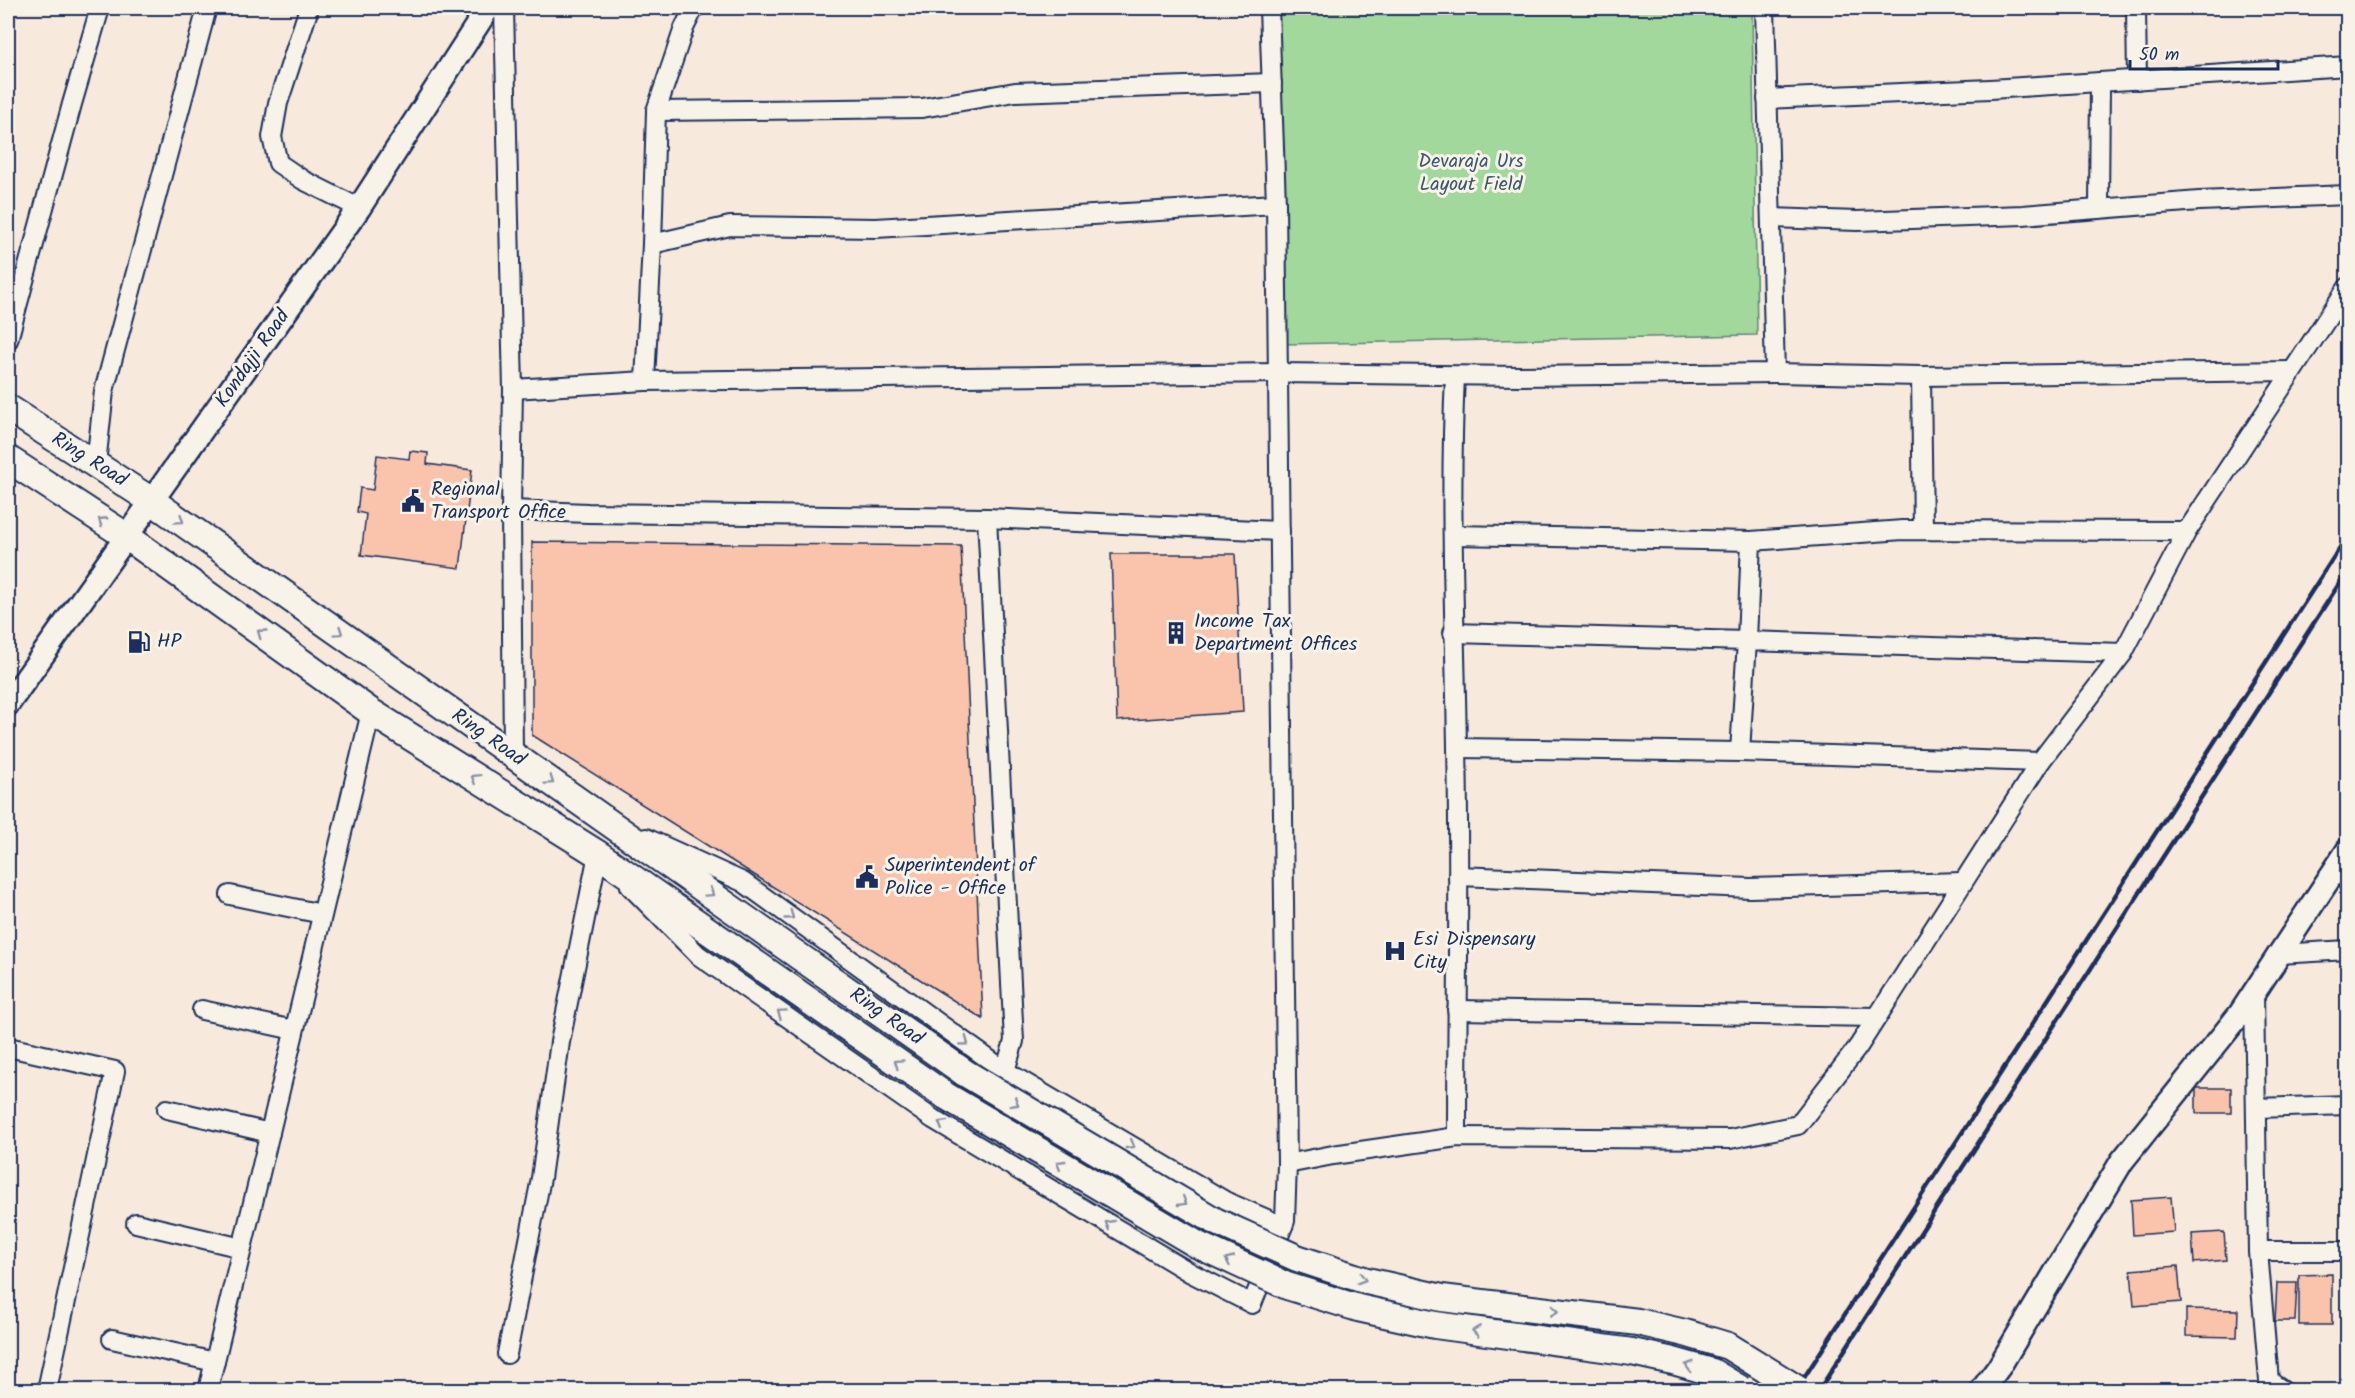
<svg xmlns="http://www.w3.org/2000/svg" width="2355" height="1398" font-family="Kalam,sans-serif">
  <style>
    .green { fill: #a2d89c; stroke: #5e847d; stroke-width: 1.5 }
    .building { fill: #f9c4ab; stroke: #1b2f5e; stroke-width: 1.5 }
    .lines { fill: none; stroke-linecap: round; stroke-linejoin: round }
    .minor-casing { stroke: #1b2f5e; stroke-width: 22 }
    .tertiary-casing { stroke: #1b2f5e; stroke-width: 27 }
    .secondary-casing { stroke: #1b2f5e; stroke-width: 30 }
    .minor { stroke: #f7f3e8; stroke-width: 18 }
    .tertiary { stroke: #f7f3e8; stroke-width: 22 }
    .secondary { stroke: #f7f3e8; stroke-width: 26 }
    .rail { stroke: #1b2f5e; stroke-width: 4.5 }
    .secondary-bridge-casing { stroke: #1b2f5e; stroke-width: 30; stroke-linecap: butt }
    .secondary-bridge { stroke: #f7f3e8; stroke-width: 26 }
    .oneway { stroke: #8991a3 }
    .labels { text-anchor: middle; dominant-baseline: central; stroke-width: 6; stroke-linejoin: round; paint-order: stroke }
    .park-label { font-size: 20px; fill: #3d596e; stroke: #f7f3e8 }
    .street-label { font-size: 20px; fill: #1b2f5e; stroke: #f7f3e8 }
    .poi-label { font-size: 20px; fill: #1b2f5e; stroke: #f7f3e8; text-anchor: start }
  </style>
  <rect width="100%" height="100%" fill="#f7eadc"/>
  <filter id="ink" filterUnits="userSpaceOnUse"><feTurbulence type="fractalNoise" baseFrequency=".0167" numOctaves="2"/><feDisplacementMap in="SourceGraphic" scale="12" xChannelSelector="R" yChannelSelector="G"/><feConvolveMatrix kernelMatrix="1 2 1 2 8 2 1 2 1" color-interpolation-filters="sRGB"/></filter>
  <g filter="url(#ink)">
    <path class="green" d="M1278 8H1752L1757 335 1284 344Z"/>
    <g class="building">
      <path d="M410 451 428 453 427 464 472 470 460 568 361 555 366 514 357 512 360 488 373 490 377 455 409 459Z"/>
      <path d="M532 542 961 546 983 1019 532 735Z"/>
      <path d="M1111 554H1235L1243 712 1117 721Z"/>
      <rect x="2196" y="1088" width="35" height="25"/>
      <path d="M2171 1197 2174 1232 2133 1235 2131 1200Z"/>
      <path d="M2224 1232 2226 1260 2194 1263 2192 1234Z"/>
      <path d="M2178 1266 2181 1302 2134 1306 2131 1270Z"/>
      <path d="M2332 1274V1325H2299V1275Z"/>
      <path d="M2277 1283H2297L2295 1321H2275Z"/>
      <path d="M2186 1309 2238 1310 2237 1337 2186 1336Z"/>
    </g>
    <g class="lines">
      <g class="minor-casing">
        <g id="minor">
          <path d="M309 8 278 103 272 137 278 163 303 180 359 208"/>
          <path d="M504 8 513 389 511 510 513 755"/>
          <path d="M1269 8 1276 204 1287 1164"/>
          <path d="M2136 8 2137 80"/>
          <path d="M1767 99 1990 89 2348 66"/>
          <path d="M656 111 922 108 1015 92 1272 83"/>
          <path d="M2099 209 2100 82"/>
          <path d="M1771 218 1857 221 2023 215 2199 201 2348 195"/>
          <path d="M652 244 730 226 876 228 1276 204"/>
          <path d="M8 340 72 104 100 8"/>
          <path d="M1775 373 1921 376 2291 371"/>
          <path d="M1455 376C1449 500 1455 623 1457 747 1460 877 1457 1008 1457 1137"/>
          <path d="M1921 376 1923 530"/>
          <path d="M645 381 652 244 656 111 684 28 694 8"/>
          <path d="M513 389 645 381 1278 373 1520 376 1775 373 1765 8"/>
          <path d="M96 464 104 391 207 8"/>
          <path d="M511 510 588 513 987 518 1280 531"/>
          <path d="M987 518 1014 1041 1005 1071"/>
          <path d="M1453 535 1751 541"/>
          <path d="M1453 633 1747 641 1751 541 1903 530 2187 531"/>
          <path d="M1457 748 1740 752 2040 762"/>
          <path d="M1740 752 1747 641 2123 653"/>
          <path d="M646 838 743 882 1005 1071 1225 1201 1283 1226"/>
          <path d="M1458 876 1750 888 1962 882"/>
          <path d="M630 886 698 955 933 1119 1191 1273 1252 1304 1285 1221 1287 1164 1333 1155 1457 1137 1730 1139 1798 1125 1858 1047 2040 762 2123 653 2187 531 2348 287"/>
          <path d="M230 895 322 914"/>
          <path d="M2279 954 2348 950"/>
          <path d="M2254 992 2258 1251H2348"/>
          <path d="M202 1010 294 1030"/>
          <path d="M1457 1010 1877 1017"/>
          <path d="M8 1047 115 1071 47 1390"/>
          <path d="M2256 1108 2348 1105"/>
          <path d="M167 1109 270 1133"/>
          <path d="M136 1223 242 1248"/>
          <path d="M2258 1251 2269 1381 2282 1390"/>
          <path d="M112 1339 215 1362"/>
          <path d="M507 1354 541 1178 560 1042 598 854"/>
          <path d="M208 1390 371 712"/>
        </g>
      </g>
      <g class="tertiary-casing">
        <g id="tertiary">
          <path d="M8 704 359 208 488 8"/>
          <path d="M1982 1390 1999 1367 2122 1161 2240 1014 2348 850"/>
        </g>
      </g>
      <g class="secondary-casing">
        <g id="secondary">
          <path d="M8 408 152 501 965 1073"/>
          <path d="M8 459 126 536 371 712 598 854 946 1096"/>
        </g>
      </g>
      <use href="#minor" class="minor"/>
      <use href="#tertiary" class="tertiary"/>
      <use href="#secondary" class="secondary"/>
      <g class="rail">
        <path d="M1796 1390 2348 535"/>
        <path d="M1819 1390 2348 570"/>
      </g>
      <g class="secondary-bridge-casing">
        <g id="secondary-bridge">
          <path d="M965 1073 1215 1221 1297 1258 1367 1281 1442 1298 1638 1322 1685 1333 1728 1346 1799 1390"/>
          <path d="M946 1096 1198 1245 1287 1286 1358 1308 1435 1325 1632 1352 1673 1361 1712 1372 1742 1390"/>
        </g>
      </g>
      <use href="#secondary-bridge" class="secondary-bridge"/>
    </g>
    <defs><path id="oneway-chevron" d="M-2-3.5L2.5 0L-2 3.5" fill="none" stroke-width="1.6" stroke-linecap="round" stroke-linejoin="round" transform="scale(1.5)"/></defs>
    <g class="oneway">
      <use href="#oneway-chevron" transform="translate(180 520) rotate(35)"/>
      <use href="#oneway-chevron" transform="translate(102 521) rotate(-147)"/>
      <use href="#oneway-chevron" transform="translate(339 632) rotate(35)"/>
      <use href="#oneway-chevron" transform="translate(261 633) rotate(-144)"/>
      <use href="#oneway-chevron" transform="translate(475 778) rotate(-148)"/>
      <use href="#oneway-chevron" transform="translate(550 781) rotate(35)"/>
      <use href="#oneway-chevron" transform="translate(710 893) rotate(35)"/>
      <use href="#oneway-chevron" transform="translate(790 916) rotate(36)"/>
      <use href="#oneway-chevron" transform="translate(781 1013) rotate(-145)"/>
      <use href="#oneway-chevron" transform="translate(965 1042) rotate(36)"/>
      <use href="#oneway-chevron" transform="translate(898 1063) rotate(-145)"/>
      <use href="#oneway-chevron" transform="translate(1015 1103) rotate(31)"/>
      <use href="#oneway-chevron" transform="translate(942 1124) rotate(-149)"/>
      <use href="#oneway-chevron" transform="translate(1131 1145) rotate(30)"/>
      <use href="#oneway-chevron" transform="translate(1060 1164) rotate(-149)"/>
      <use href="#oneway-chevron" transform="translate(1183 1202) rotate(31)"/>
      <use href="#oneway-chevron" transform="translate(1109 1224) rotate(-149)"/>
      <use href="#oneway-chevron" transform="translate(1229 1260) rotate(-155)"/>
      <use href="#oneway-chevron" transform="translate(1362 1279) rotate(17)"/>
      <use href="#oneway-chevron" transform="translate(1554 1311) rotate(7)"/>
      <use href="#oneway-chevron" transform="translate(1476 1331) rotate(-172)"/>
      <use href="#oneway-chevron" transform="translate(1689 1366) rotate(-163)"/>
    </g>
  </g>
  <defs>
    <g id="civic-bare" transform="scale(1.8)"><path d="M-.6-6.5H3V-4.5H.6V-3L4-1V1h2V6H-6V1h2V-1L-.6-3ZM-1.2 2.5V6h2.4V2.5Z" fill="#1b2f5e" stroke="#f7f3e8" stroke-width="2.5" paint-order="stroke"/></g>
    <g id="building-bare" transform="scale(1.8)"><path d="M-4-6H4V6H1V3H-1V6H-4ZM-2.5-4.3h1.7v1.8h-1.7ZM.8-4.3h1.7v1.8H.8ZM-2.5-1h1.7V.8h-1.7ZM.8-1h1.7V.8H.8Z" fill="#1b2f5e" stroke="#f7f3e8" stroke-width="2.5" paint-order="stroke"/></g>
    <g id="fuel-bare" transform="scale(1.8)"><path d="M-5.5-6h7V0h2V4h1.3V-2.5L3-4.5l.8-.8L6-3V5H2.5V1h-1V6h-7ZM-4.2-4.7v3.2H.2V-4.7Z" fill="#1b2f5e" stroke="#f7f3e8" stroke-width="2.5" paint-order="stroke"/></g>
    <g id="hospital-bare" transform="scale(1.8)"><path d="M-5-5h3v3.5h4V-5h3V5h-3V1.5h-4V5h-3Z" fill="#1b2f5e" stroke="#f7f3e8" stroke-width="2.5" paint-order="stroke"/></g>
  </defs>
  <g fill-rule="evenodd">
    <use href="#civic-bare" x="413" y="501"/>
    <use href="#building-bare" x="1176" y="633"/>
    <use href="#fuel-bare" x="139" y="642"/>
    <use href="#civic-bare" x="867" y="877"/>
    <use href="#hospital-bare" x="1395" y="951"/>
  </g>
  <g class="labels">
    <g class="park-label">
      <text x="1471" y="162">Devaraja Urs<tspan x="1471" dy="23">Layout Field</tspan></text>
    </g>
    <g class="street-label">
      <text transform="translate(253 359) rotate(-55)">Kondajji Road</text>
      <text transform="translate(89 460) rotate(32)">Ring Road</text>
      <text transform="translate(488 738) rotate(35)">Ring Road</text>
      <text transform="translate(886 1017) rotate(35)">Ring Road</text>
    </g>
    <g class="poi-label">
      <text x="431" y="490">Regional<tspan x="431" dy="23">Transport Office</tspan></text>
      <text x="1194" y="622">Income Tax<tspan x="1194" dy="23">Department Offices</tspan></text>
      <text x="157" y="642">HP</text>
      <text x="885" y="866">Superintendent of<tspan x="885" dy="23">Police - Office</tspan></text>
      <text x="1413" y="940">Esi Dispensary<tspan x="1413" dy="23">City</tspan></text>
    </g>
  </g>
  <rect width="2355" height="1398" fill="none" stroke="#f7f3e8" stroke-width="30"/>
  <rect x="15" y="15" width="2325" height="1368" fill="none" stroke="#1b2f5e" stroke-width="2" filter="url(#ink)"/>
  <path d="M2130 60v9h148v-9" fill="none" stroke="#1b2f5e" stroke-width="3"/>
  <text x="2139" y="60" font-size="18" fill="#1b2f5e" stroke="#f7f3e8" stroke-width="4.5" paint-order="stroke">50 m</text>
</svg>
